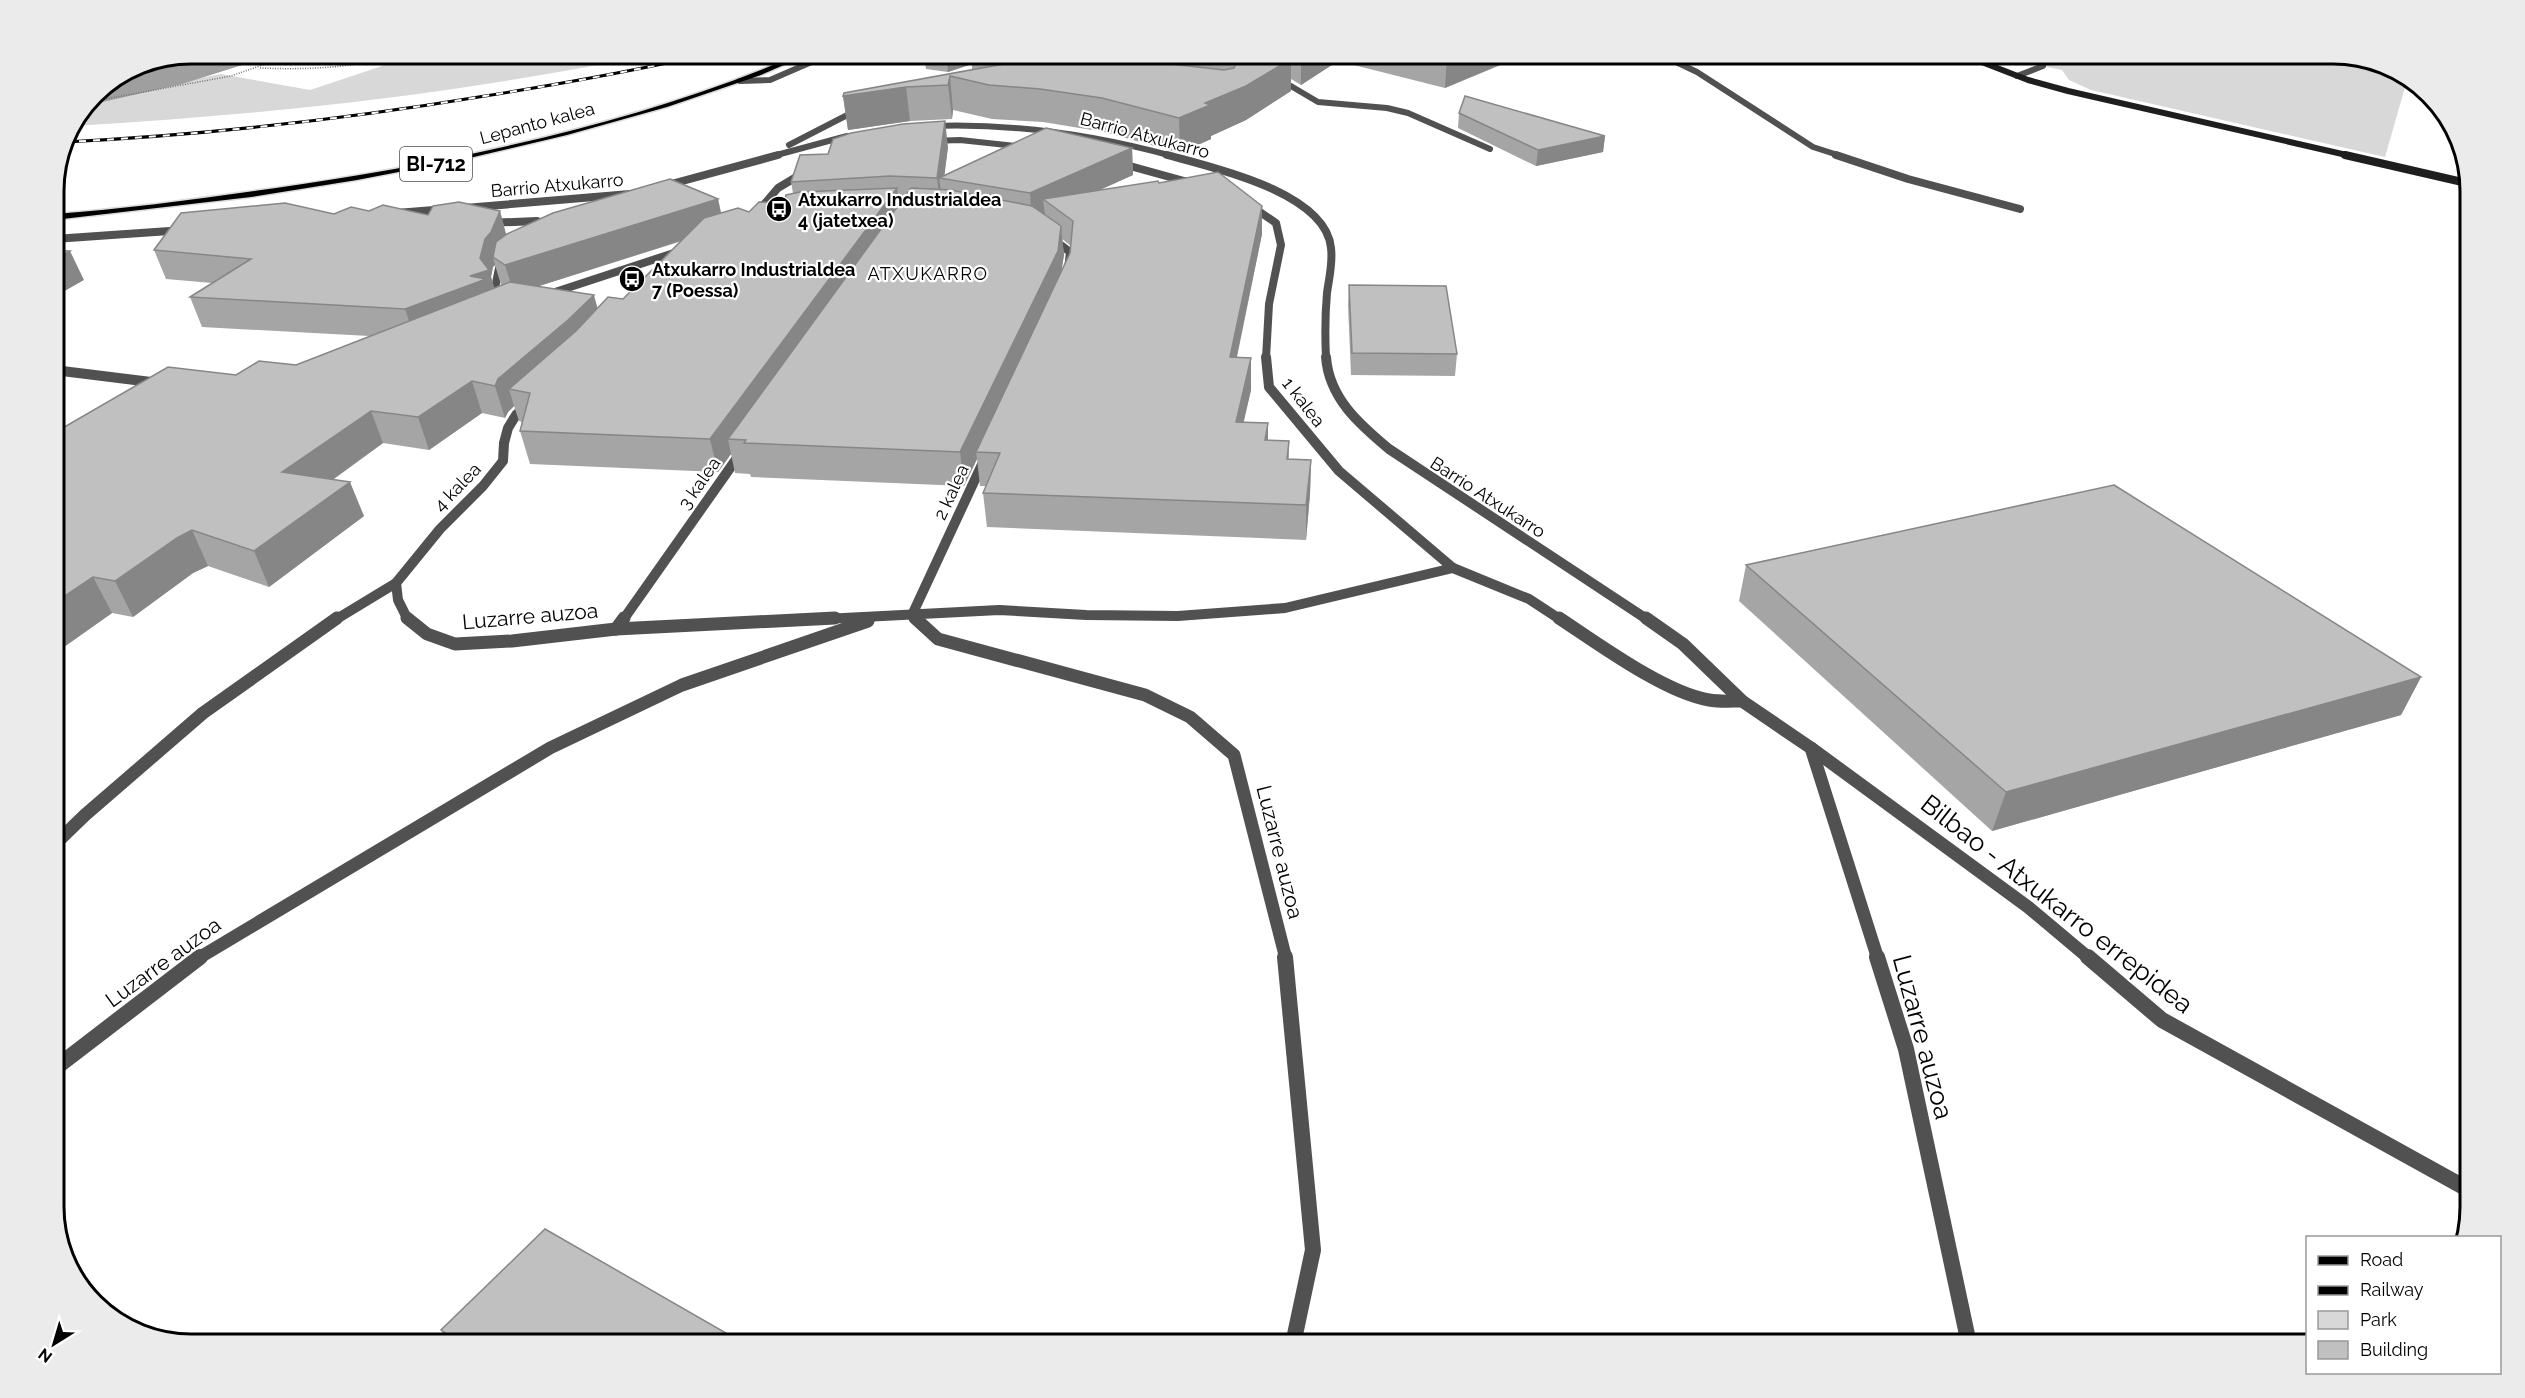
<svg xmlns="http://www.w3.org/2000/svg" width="2525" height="1398" font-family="Raleway,sans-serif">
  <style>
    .green { fill: #d8d8d8 }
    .water { fill: #9f9f9f }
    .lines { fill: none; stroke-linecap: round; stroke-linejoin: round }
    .river { fill: #9f9f9f; fill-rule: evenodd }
    .primary-casing { stroke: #dbdbdb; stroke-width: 3 }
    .path { stroke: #737373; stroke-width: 1.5; stroke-dasharray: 1 1.5; stroke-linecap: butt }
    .lane { stroke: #515151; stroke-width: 6 }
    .street-far4 { stroke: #515151; stroke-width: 6 }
    .street-far3 { stroke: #515151; stroke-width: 8 }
    .street-far2 { stroke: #515151; stroke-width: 10 }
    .street-far1 { stroke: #515151; stroke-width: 13 }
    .street { stroke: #515151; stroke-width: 16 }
    .secondary-far1 { stroke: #1e1e1e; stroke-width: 6 }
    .secondary { stroke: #1e1e1e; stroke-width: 8 }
    .primary { fill: #000; fill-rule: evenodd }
    .rail-casing { stroke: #000; stroke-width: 3 }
    .rail { stroke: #fff; stroke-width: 2; stroke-dasharray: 7; stroke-linecap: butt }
    .wall { fill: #a5a5a5; fill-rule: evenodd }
    .shaded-wall { fill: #868686 }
    .building { fill: #c0c0c0; stroke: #868686; stroke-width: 1.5 }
    .labels { text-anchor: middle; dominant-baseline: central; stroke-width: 4.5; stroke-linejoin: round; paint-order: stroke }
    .far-street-label { font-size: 18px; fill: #000; stroke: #fff }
    .far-poi-label { font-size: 18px; font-weight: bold; fill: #000; stroke: #fff; text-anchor: start }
    .far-neighbourhood-label { font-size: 18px; letter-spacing: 1.5px; fill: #000; stroke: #fff }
    .shield { fill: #fff; stroke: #4c4c4c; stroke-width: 1.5 }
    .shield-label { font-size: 20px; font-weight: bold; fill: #000 }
    .street-label { font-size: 21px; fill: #000; stroke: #fff }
    .near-street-label { font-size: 26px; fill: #000; stroke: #fff }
    .rim { fill: none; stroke: #000; stroke-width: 3 }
  </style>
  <rect width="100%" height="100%" fill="#fff"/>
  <g class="green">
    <path d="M204 54H245L208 66 105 87 121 77Z"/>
    <path d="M418 54H652C461 94 266 115 72 126L91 99 221 74 310 90Z"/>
    <path d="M2053 54H2334L2402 72 2408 77 2385 157 2091 90 2069 80 2062 70 2033 64Z"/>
  </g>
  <path class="water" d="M211 54H250L244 59 219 66 102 93 104 87 196 66Z"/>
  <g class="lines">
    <path class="river" d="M205 54H260L255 61 182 84 98 103 89 101 94 94 122 76Z"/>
    <g class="primary-casing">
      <path id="primary" d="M799 54H809L761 75 667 107 567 135 461 160 357 180 251 197 54 220V214C128 209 202 198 276 188 448 163 639 124 799 54Z"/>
    </g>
    <g class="path">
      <path d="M595 54H599"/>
      <path d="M1916 54 1938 62"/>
      <path d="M260 68C308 70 355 68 402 54"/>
      <path d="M89 102 231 76 294 54"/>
    </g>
    <g class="lane">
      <path d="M2017 76 2043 66"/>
      <path d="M740 81 770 80 830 54"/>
    </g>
    <g class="street-far4">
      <path d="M1659 54 1697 72 1813 147 1841 156"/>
      <path d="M1279 79 1318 102 1387 108 1408 113 1490 149"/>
      <path d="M930 126C1014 123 1092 134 1172 156"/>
      <path d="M932 141 960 140 1025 147"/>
      <path d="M789 145 859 109"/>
      <path d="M773 156 847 136"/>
    </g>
    <g class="street-far3">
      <path d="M1167 155C1211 167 1326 192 1331 248 1333 263 1329 278 1327 293 1325 315 1325 337 1326 358"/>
      <path d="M1836 155 1908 179 2020 209"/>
      <path d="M1119 163 1195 184"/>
      <path d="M664 186 778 155"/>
      <path d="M1248 204 1276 223 1281 245 1269 304 1266 358"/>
      <path d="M465 208 630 194"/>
      <path d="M396 213 447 209"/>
      <path d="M756 214 778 188 808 170"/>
      <path d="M488 223 537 221 551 226"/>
      <path d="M1050 237 1070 252 1068 270"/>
      <path d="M54 239 184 230"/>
      <path d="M549 294 683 250"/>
      <path d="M506 297 495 288 499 268 507 261"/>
    </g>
    <g class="street-far2">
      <path d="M1326 357C1329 398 1359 424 1389 449L1648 620"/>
      <path d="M54 370 159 383"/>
      <path d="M1453 568 1529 599 1561 620"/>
      <path d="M396 583 398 600 408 620"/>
      <path d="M912 615 985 458"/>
      <path d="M912 615 917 620"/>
      <path d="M335 620 396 583 440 529 483 486 503 461 504 443 508 428 516 415 529 403"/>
      <path d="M623 620 742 451"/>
      <path d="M805 620 999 610 1086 615 1178 616 1285 608 1453 568 1339 471 1269 387 1266 357"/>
    </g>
    <g class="street-far1">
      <path d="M407 618 427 634 455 644 512 641 616 629 835 618"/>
      <path d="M915 618 938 639 1145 695 1190 717 1234 755 1286 959"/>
      <path d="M1559 618C1597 643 1665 693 1709 700 1720 702 1731 701 1742 701"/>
      <path d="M1646 618 1683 644 1742 701 1811 748 2028 907 2090 959"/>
      <path d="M616 629 624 618"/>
      <path d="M1811 748 1878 959"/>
      <path d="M54 845 85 815 203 713 337 618"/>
      <path d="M197 959 550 748 682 685 868 621"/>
    </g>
    <g class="street">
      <path d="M1285 957 1313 1250 1293 1344"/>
      <path d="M1877 957 1906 1049 1969 1344"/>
      <path d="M2088 957 2162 1020 2471 1191"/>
      <path d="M54 1069 200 957"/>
    </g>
    <path class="secondary-far1" d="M1961 54 2028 80 2068 91 2351 156"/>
    <path class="secondary" d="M2345 155 2471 184"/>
    <use href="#primary" class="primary"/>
    <g class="rail-casing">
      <path id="rail" d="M65 142C206 135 346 119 485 96 560 84 634 71 708 54"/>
    </g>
    <use href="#rail" class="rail"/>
  </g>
  <g class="wall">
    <path d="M883 54H1585L1553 63 1525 55 1445 88 1338 61 1301 85 1291 79V91L1246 120 1211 136V139L1180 153 1104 132 1043 122 992 119 953 110 952 119 910 121 848 130 843 96 972 70V64L948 72 926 69 925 62ZM1010 56 1024 60 1019 61 1011 59Z"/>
    <path d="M1459 113 1605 136 1603 152 1536 166 1458 128Z"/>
    <path d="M948 147 944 176 1132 148 1133 175 1099 190 1159 183 1262 206V234L1237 357 1251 390 1243 423 1268 440 1289 441V459L1311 460 1310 494 1306 540 987 527 983 493 986 486H980L977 459 964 486 751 477 750 474 735 473 731 454 718 472 530 464 520 431 522 422 519 421 514 406 508 412 505 418 482 413 429 450 383 443 334 479 364 516 269 587 208 566 193 573 133 617 112 613 54 654V433L236 375 296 365 369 336 202 327 190 297 212 283 166 279 154 250 334 214 369 211 428 215 500 211 506 235 718 199 721 213 749 212 784 203 793 193 791 182 828 154ZM1062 239 1071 246 1070 253 1061 271 1064 255ZM682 241 623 299 597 309 539 286ZM495 265 501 285 494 288 491 277 493 267Z"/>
    <path d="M1349 285 1457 354 1455 376 1351 375 1348 305Z"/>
    <path d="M1746 565 2421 677 2401 715 1992 831 1739 601Z"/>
    <path d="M441 1330 745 1344H448Z"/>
  </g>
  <g class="shaded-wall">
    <path d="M946 54H994L971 58 972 64 948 72Z"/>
    <path d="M1301 54H1338V61L1301 85Z"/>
    <path d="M1451 54H1525L1445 88 1447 56Z"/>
    <path d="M1554 54H1585L1553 63Z"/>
    <path d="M1291 59V91L1246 120 1211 136V139L1180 153 1179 118 1205 103Z"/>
    <path d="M950 76 953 110 952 119 948 85Z"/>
    <path d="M906 87 910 121 848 130 843 96Z"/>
    <path d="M945 121 948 147 944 179 939 178 942 197 940 205 937 178Z"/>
    <path d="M1605 136 1603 152 1536 166 1538 150Z"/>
    <path d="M1132 148 1133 175 1058 209 1043 199 1045 215 1032 221 1030 193Z"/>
    <path d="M897 188 901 215 728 439 731 454 718 472 710 439Z"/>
    <path d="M718 199 724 227 514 294 505 265Z"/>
    <path d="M1262 206V234L1230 389V357Z"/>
    <path d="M500 211 507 238 493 257 495 265 493 267 491 277 498 299 415 339 405 309 470 276 480 258 485 239Z"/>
    <path d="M1061 226 1064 255 1060 280 976 452 977 459 964 486 960 452Z"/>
    <path d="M70 251 84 280 54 297V260Z"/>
    <path d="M594 295 602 325 509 389 514 406 508 412 505 418 495 386 498 379Z"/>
    <path d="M1251 358V390L1236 456V422Z"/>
    <path d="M472 381 482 413 429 450 418 417Z"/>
    <path d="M371 411 383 443 296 506 282 472Z"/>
    <path d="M1268 423V457L1265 440Z"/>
    <path d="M1311 460 1310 494 1306 540V505Z"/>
    <path d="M350 482 364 516 269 587 254 551Z"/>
    <path d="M192 530 208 566 193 573 133 617 115 581 177 538Z"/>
    <path d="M93 577 112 613 54 654V603Z"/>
    <path d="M2421 677 2401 715 1992 831 2006 792Z"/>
  </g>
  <g class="building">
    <path d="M981 54H1009V56L1011 59 1019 61 1010 63 971 58Z"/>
    <path d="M1089 54H1132L1171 64 1224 70 1234 68 1238 58 1233 54H1283L1291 59 1246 86 1205 103 1210 105 1179 118 1102 98 1040 89 989 85 950 76 948 85 906 87 843 96 844 93 1053 55 1086 60 1091 57Z"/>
    <path d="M1172 54H1218L1225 60 1173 54Z"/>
    <path d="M1465 96 1605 136 1538 150 1459 113Z"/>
    <path d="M945 121 937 178 890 176 791 182 800 155 828 154 833 139 851 133 903 124Z"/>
    <path d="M1046 128 1132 148 1030 193 939 178Z"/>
    <path d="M1218 172 1262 206 1230 357 1251 358 1236 422 1268 423 1265 440 1289 441 1287 459 1311 460 1306 505 983 493 1000 453 976 452 1070 253 1073 221 1043 199 1158 181 1159 183Z"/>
    <path d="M670 179 718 199 505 265 493 257 496 242 507 234 553 213Z"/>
    <path d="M897 188 710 439 520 431 530 393 509 389 576 331 608 297 623 299 704 218 738 208 749 212 759 202 784 203 786 195 800 192Z"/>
    <path d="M911 188 951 190 1032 206 1061 226 1058 251 960 452 744 443 746 440 728 439Z"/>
    <path d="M459 202 500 211 491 232 485 239 480 258 489 270 470 276 486 279 405 309 190 297 251 259 154 250 181 213 285 203 334 214 351 207 369 211 383 205 428 215 433 206Z"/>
    <path d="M54 250 70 251 54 260Z"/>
    <path d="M510 282 594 295 568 320 498 379 495 386 472 381 418 417 371 411 282 472 350 482 254 551 192 530 177 538 115 581 93 577 54 603V433L168 367 236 375 259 361 296 365Z"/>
    <path d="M1349 285 1446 286 1457 354 1352 353Z"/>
    <path d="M2114 485 2421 677 2006 792 1746 565Z"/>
    <path d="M545 1229 745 1344H462L441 1330Z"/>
  </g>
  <defs>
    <g id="bus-disc" transform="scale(1.35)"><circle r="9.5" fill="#000" stroke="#fff"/><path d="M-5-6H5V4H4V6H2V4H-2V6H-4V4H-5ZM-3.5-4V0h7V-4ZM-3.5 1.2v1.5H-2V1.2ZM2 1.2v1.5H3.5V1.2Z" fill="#fff"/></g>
  </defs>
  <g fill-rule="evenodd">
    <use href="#bus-disc" x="779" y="209"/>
    <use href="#bus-disc" x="632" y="279"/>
  </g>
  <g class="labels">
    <g class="far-street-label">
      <text transform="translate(537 123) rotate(-15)">Lepanto kalea</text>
      <text transform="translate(1145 135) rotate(15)">Barrio Atxukarro</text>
      <text transform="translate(557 185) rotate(-5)">Barrio Atxukarro</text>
      <text transform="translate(1304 402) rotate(52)">1 kalea</text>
      <text transform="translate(699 483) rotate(-55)">3 kalea</text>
      <text transform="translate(457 487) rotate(-46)">4 kalea</text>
      <text transform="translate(951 492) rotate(-65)">2 kalea</text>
      <text transform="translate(1488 497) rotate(33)">Barrio Atxukarro</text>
    </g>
    <g class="far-poi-label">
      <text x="798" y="199">Atxukarro Industrialdea<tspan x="798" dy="21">4 (jatetxea)</tspan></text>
      <text x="652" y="269">Atxukarro Industrialdea<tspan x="652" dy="21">7 (Poessa)</tspan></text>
    </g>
    <g class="far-neighbourhood-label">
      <text x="928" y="273">ATXUKARRO</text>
    </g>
    <rect class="shield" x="400" y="147" width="72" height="34" rx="4.5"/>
    <g class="shield-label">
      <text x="436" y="164">BI-712</text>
    </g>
    <g class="street-label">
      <text transform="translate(530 616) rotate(-5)">Luzarre auzoa</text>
      <text transform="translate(1280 852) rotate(76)">Luzarre auzoa</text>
      <text transform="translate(163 962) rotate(-36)">Luzarre auzoa</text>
    </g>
    <g class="near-street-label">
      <text transform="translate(2057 904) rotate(38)">Bilbao - Atxukarro errepidea</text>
      <text transform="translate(1923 1037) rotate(75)">Luzarre auzoa</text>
    </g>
  </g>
  <path d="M0 0H2525V1398H0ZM191 64H2333A127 127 0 0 1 2460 191V1207A127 127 0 0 1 2333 1334H191A127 127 0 0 1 64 1207V191A127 127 0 0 1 191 64Z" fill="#ebebeb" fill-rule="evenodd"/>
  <path class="rim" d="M191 64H2333A127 127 0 0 1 2460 191V1207A127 127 0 0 1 2333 1334H191A127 127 0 0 1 64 1207V191A127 127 0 0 1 191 64Z"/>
  <rect x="2306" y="1236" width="195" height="138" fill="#ffffff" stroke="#999999" stroke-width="1.5"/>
  <rect x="2318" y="1256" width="30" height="9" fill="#000000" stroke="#999999" stroke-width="1.5"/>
  <text x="2360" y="1266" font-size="18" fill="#000000">Road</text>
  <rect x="2318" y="1286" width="30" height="9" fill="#000000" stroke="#999999" stroke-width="1.5"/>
  <text x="2360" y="1296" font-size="18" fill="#000000">Railway</text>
  <rect x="2318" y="1311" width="30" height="18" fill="#d8d8d8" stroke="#999999" stroke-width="1.5"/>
  <text x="2360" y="1326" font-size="18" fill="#000000">Park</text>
  <rect x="2318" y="1341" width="30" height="18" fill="#c0c0c0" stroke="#999999" stroke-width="1.5"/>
  <text x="2360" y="1356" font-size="18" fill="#000000">Building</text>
  <g transform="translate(54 1344) rotate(217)" stroke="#ffffff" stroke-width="4.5" paint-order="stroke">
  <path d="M0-4.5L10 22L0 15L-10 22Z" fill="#000000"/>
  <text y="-9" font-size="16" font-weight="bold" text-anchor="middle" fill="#000000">N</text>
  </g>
</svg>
